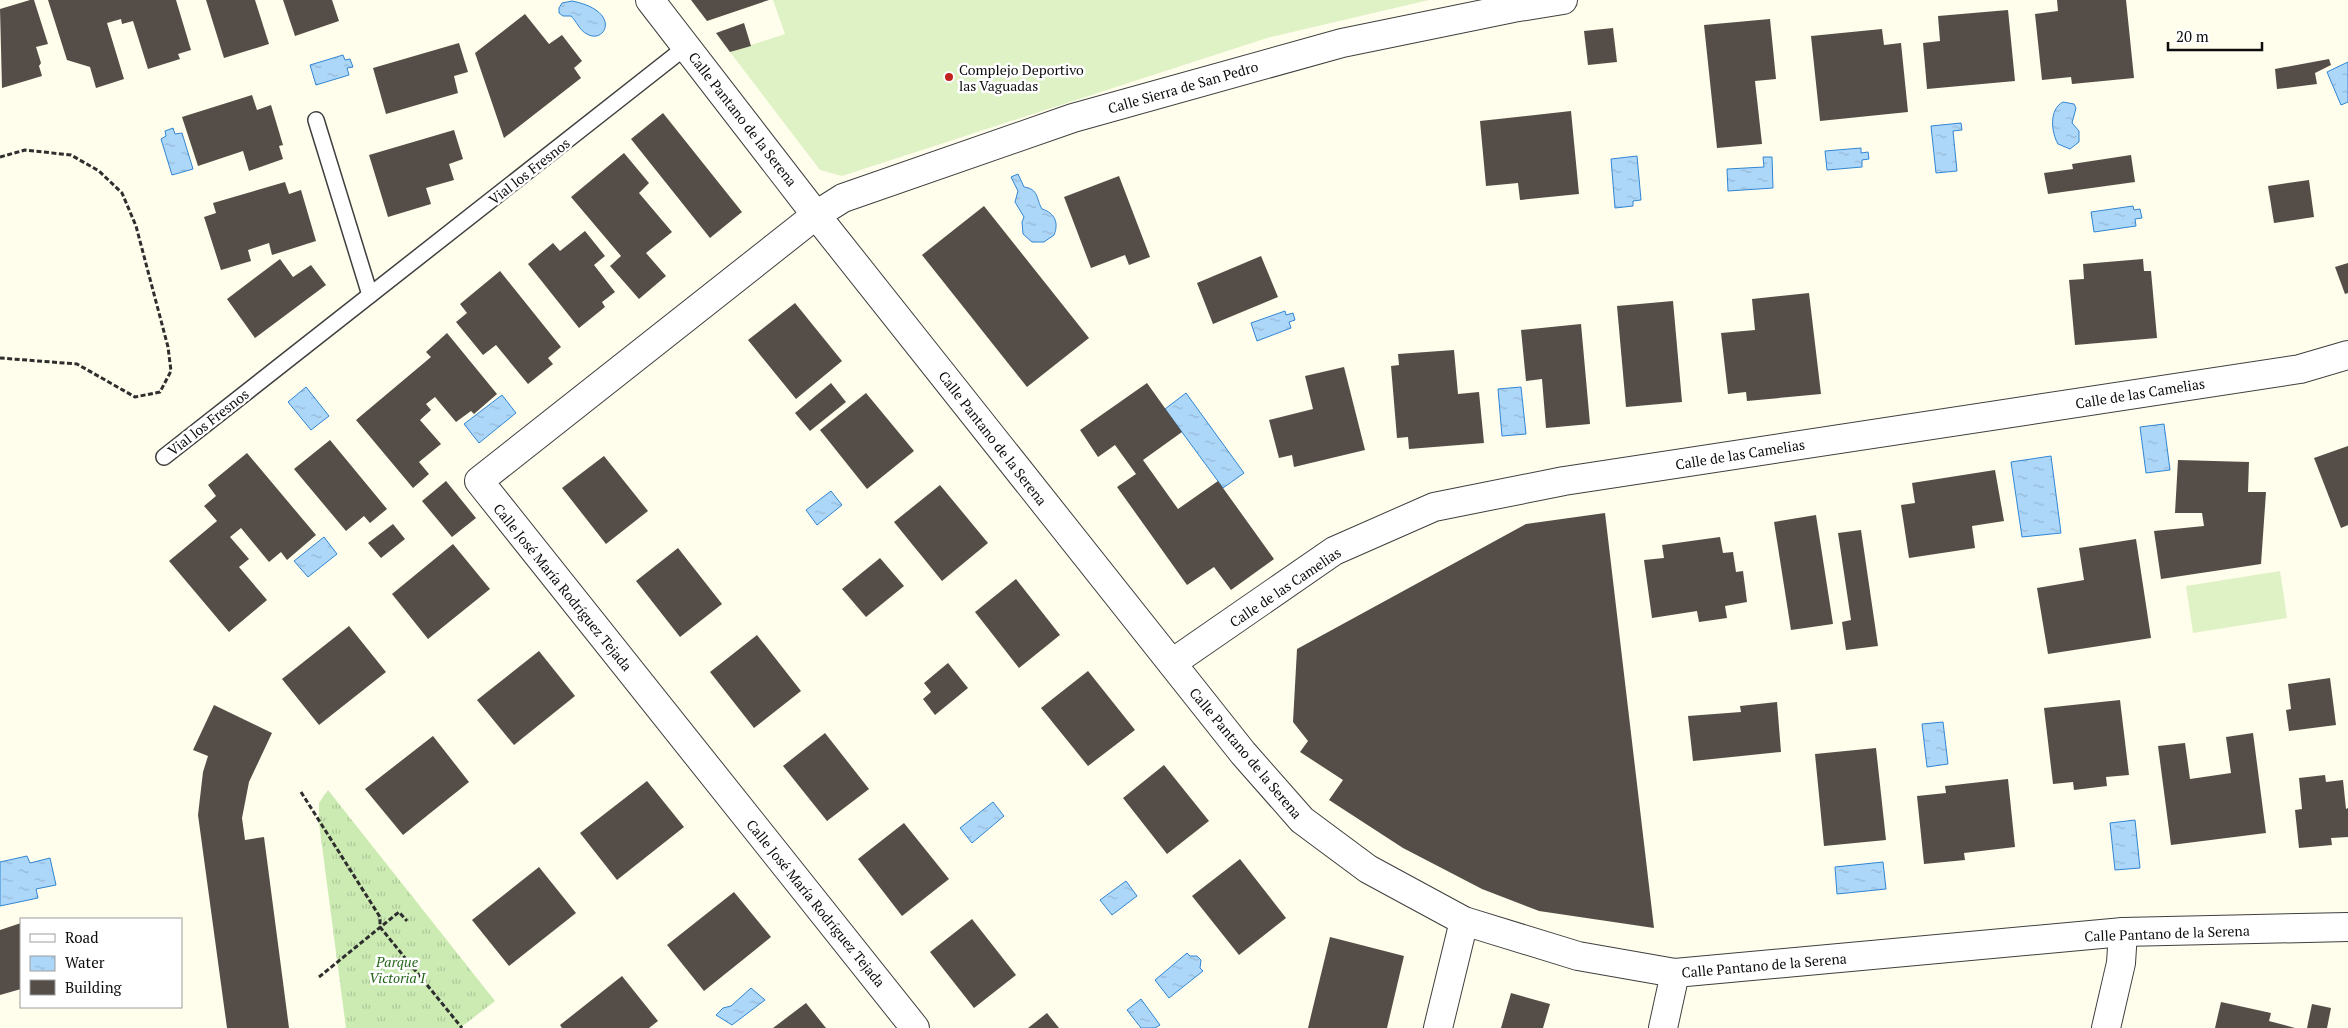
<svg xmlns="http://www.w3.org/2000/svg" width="2348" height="1028" font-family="'PT Serif',serif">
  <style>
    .grass { fill: url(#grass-tufts) }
    .pitch { fill: #dff2c5 }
    .water { fill: url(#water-ripples); stroke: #3086d4 }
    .building { fill: #554e48 }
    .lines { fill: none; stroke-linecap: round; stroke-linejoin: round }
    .lane-casing { stroke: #3f3f3f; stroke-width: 18 }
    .street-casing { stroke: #3f3f3f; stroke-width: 30 }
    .path { stroke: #2e2e2e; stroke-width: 3; stroke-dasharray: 5 2.5; stroke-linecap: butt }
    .lane { stroke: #fff; stroke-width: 15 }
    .street { stroke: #fff; stroke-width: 28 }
    .poi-dot { fill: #c2221e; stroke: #fff; stroke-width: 2 }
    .labels { text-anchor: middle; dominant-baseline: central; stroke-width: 5; stroke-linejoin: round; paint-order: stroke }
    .poi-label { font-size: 14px; fill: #0c0c0c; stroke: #fff; text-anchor: start }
    .street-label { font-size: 14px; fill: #0c0c0c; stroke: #fff }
    .park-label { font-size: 14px; font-style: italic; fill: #24661a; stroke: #fff }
  </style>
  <defs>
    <pattern id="grass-tufts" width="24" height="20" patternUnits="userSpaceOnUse" patternTransform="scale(1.25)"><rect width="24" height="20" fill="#ccebb3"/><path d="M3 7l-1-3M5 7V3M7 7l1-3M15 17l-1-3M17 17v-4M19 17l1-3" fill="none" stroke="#aec899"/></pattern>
    <pattern id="water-ripples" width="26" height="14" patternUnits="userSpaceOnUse" patternTransform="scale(1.25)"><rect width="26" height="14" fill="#add7f9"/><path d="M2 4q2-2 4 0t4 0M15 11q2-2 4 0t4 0" fill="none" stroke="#94b7d4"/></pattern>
  </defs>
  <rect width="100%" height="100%" fill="#fffdeb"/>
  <path class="grass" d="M328 790 495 1001 460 1028H346L319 823V803Z"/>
  <g class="pitch">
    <path d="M773 0H1429L1267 38 842 176 820 170 730 52 785 34Z"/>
    <path d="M2280 571 2287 618 2193 633 2186 586Z"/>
  </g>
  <g class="water">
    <path d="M572 1C623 11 605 45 587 34 580 31 577 22 571 16H563L559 13V8L562 3Z"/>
    <path d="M343 55 345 60 350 59 353 67 347 68 349 75 316 85 310 65Z"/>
    <path d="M2348 62V102L2341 105 2327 72Z"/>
    <path d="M2063 102 2074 104 2076 108 2072 123 2079 131V142L2070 149 2058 144C2051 132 2049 109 2063 102Z"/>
    <path d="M1961 123 1962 130 1953 131 1957 171 1936 173 1931 126Z"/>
    <path d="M173 128 175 134 182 133 193 169 172 175 161 139 166 136 165 131Z"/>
    <path d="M1861 148V153L1868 152 1869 159 1862 160V167L1827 170 1825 151Z"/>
    <path d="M1637 156 1641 200 1633 201V206L1615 208 1611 159Z"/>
    <path d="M1763 157H1772L1773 188 1728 191 1727 169 1764 167Z"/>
    <path d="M1018 174 1024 187C1039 189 1036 199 1042 209 1055 213 1059 223 1054 235L1044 242H1032L1023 234 1022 222 1024 217 1015 202 1018 191 1011 177Z"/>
    <path d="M2133 206 2134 210 2140 209 2142 218 2135 219 2136 226 2094 232 2091 212Z"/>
    <path d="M1285 311 1286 315 1293 313 1295 320 1289 322 1291 328 1257 341 1251 323Z"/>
    <path d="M306 387 329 416 311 430 288 402Z"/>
    <path d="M1521 387 1526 434 1502 436 1498 389Z"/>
    <path d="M1186 393 1244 473 1223 488 1165 409Z"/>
    <path d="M502 395 516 413 479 443 464 424Z"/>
    <path d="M2164 424 2170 470 2146 473 2140 427Z"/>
    <path d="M2051 456 2061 533 2022 537 2011 462Z"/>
    <path d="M831 491 842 505 817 525 806 510Z"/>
    <path d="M324 537 337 554 308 577 294 561Z"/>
    <path d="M1943 722 1948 764 1927 767 1922 724Z"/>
    <path d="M993 802 1004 816 972 843 960 828Z"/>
    <path d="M2135 820 2140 868 2115 870 2110 823Z"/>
    <path d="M27 856 30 863 50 858 56 885 36 889 38 898 0 906V862Z"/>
    <path d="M1883 862 1886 889 1837 894 1835 867Z"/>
    <path d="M1126 881 1137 896 1112 915 1100 900Z"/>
    <path d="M1187 953 1190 956H1197L1201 960 1200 968 1203 971 1169 998 1155 980Z"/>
    <path d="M751 988 765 1000 732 1025 716 1015 723 1008 731 1006Z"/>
    <path d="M1141 999 1160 1025 1155 1028H1141L1127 1010Z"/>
  </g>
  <g class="building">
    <path d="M30 0H34L48 44 36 47 41 63 39 66 42 76 2 88 0 9Z"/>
    <path d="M48 0H176L191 50 178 54 180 59 148 69 133 21 122 24 121 19 107 23 124 79 96 88 90 67 67 60Z"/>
    <path d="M206 0H255L269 44 224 58Z"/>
    <path d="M283 0H332L339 21 295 36Z"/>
    <path d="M691 0H769L707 21Z"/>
    <path d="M2057 0H2126L2134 78 2072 84 2071 77 2042 80 2035 14 2058 11Z"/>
    <path d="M2008 10 2015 81 1927 89 1923 43 1940 41 1938 16Z"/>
    <path d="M525 14 549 44 562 35 582 61 574 68 581 78 504 138 475 53Z"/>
    <path d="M1770 19 1776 79 1755 81 1762 144 1717 148 1704 25Z"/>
    <path d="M744 23 751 46 730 52 716 33Z"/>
    <path d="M1613 28 1617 62 1588 65 1584 31Z"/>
    <path d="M1882 29 1884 45 1901 43 1908 112 1820 121 1811 36Z"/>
    <path d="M459 43 468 72 454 76 458 93 386 114 373 68Z"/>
    <path d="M2329 59 2331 65 2315 73 2317 84 2277 89 2275 69Z"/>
    <path d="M252 95 257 110 271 105 283 145 279 146 283 159 249 171 243 151 198 166 182 117Z"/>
    <path d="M1571 111 1579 194 1520 200 1518 183 1486 186 1480 121Z"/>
    <path d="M663 113 742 212 710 238 631 139Z"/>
    <path d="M454 130 463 159 449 164 454 180 426 188 431 204 388 217 369 155Z"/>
    <path d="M624 153 649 183 639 193 672 232 646 253 666 276 639 299 610 266 621 256 571 197Z"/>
    <path d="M2131 155 2135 182 2048 194 2044 173 2073 169 2072 164Z"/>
    <path d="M1119 176 1150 257 1129 265 1125 255 1091 268 1064 197Z"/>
    <path d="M2309 180 2314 217 2274 223 2268 186Z"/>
    <path d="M285 182 289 194 301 190 316 241 272 255 269 243 248 250 251 261 221 270 204 217 216 213 213 203Z"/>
    <path d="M984 206 1089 338 1027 387 922 255Z"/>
    <path d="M585 231 605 256 594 265 615 292 602 302 605 307 579 328 528 264 553 243 560 251Z"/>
    <path d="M1261 256 1278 297 1213 324 1197 283Z"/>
    <path d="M280 259 293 277 311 265 326 285 255 338 227 299Z"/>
    <path d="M2143 259 2144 271H2151L2157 338 2075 345 2069 280 2084 279 2083 264Z"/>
    <path d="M2348 263V293L2345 294 2335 267Z"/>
    <path d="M500 271 561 347 548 358 553 364 528 384 496 345 483 355 456 322 467 313 460 304Z"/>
    <path d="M1809 293 1821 394 1747 401 1746 392 1728 394 1721 333 1755 330 1752 299Z"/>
    <path d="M1673 301 1682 402 1626 407 1617 306Z"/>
    <path d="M795 303 842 361 796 399 748 340Z"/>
    <path d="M1581 324 1590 424 1546 428 1542 379 1526 381 1521 330Z"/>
    <path d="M447 333 497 394 474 414 471 411 456 422 435 397 426 404 431 410 420 420 441 444 419 462 429 474 413 488 356 420 431 357 426 352Z"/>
    <path d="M1454 350 1458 394 1479 392 1484 443 1409 449 1408 437 1397 438 1391 366 1399 365 1398 354Z"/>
    <path d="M1344 367 1365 450 1294 467 1292 455 1279 458 1269 420 1313 409 1305 376Z"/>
    <path d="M831 383 846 402 810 431 795 413Z"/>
    <path d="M1147 383 1182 432 1143 460 1178 509 1218 481 1274 559 1231 590 1214 567 1187 585 1117 487 1136 474 1115 445 1098 457 1080 430Z"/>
    <path d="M866 393 914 451 867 489 820 430Z"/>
    <path d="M330 440 387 509 370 523 364 516 346 531 294 469Z"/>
    <path d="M2348 446V525L2341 528 2314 458Z"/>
    <path d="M247 453 316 535 287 560 281 552 269 562 241 528 230 537 249 559 239 567 267 600 229 632 169 561 217 521 204 506 216 496 208 485Z"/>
    <path d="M604 456 648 511 606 544 562 488Z"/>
    <path d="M2178 460 2249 462 2248 492H2266L2261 564 2161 579 2154 531 2204 526 2202 513H2175Z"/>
    <path d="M1995 470 2004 521 1972 526 1975 548 1909 558 1901 505 1915 503 1912 483Z"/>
    <path d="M446 481 476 518 452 537 422 501Z"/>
    <path d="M940 485 988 543 942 581 894 522Z"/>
    <path d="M1605 513 1654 928 1539 911 1482 889 1403 848 1329 800 1343 780 1300 752 1308 741 1293 722 1297 649 1526 524Z"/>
    <path d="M1816 515 1833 624 1791 630 1774 522Z"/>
    <path d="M393 524 405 539 381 558 368 543Z"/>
    <path d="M1861 530 1878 646 1846 650 1842 622 1851 620 1838 533Z"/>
    <path d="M1720 537 1723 553 1733 552 1736 572 1743 571 1747 602 1725 606 1727 618 1699 622 1697 611 1652 618 1644 560 1664 558 1662 545Z"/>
    <path d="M2136 539 2151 638 2048 654 2037 588 2084 580 2079 548Z"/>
    <path d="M453 544 490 589 428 639 392 594Z"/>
    <path d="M678 548 722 604 680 637 636 581Z"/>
    <path d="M880 558 904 586 866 617 842 589Z"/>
    <path d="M1016 579 1060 635 1019 668 975 612Z"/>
    <path d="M349 626 386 672 319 725 282 679Z"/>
    <path d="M757 635 801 691 754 728 710 672Z"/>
    <path d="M539 651 575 696 514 745 477 700Z"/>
    <path d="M948 663 968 688 935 715 923 699 931 692 924 683Z"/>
    <path d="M1088 671 1135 730 1088 766 1041 708Z"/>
    <path d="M2330 678 2336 725 2289 731 2286 710 2291 709 2288 684Z"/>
    <path d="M2120 700 2129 775 2106 777 2107 786 2074 790 2073 782 2053 784 2044 708Z"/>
    <path d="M1777 702 1781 752 1693 761 1688 716 1741 712 1740 706Z"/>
    <path d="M214 705 272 733 249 782 242 818 245 840 264 837 289 1028H227L198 815 203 772 208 756 193 750Z"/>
    <path d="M825 733 869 789 827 821 783 766Z"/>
    <path d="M2253 733 2266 833 2171 845 2158 746 2185 743 2190 779 2231 773 2226 737Z"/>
    <path d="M433 736 469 782 403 835 365 789Z"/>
    <path d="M1876 748 1886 840 1824 846 1815 754Z"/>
    <path d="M1164 765 1209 821 1167 854 1123 798Z"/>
    <path d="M2325 775 2326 782 2343 780 2346 809 2348 808V837L2331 838 2332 845 2299 848 2295 810 2302 809 2299 778Z"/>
    <path d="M2008 779 2015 847 1964 853 1965 860 1924 864 1917 796 1946 793 1945 786Z"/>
    <path d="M647 781 684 827 617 880 580 833Z"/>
    <path d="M904 823 949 879 902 916 858 859Z"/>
    <path d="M1240 859 1286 918 1239 955 1192 896Z"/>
    <path d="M539 867 576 913 509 966 472 920Z"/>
    <path d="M734 892 771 937 704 991 667 945Z"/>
    <path d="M972 919 1016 975 974 1008 930 952Z"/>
    <path d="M21 923V989L0 995V930Z"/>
    <path d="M1330 937 1404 956 1387 1028H1308Z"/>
    <path d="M622 976 658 1021 649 1028H562L560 1025Z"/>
    <path d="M1511 993 1550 1004 1543 1028H1501Z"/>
    <path d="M2221 1002 2271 1013 2269 1021 2295 1028H2215Z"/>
    <path d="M806 1003 826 1028H773Z"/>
    <path d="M2312 1004 2331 1008 2327 1028H2307Z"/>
    <path d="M1047 1013 1059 1028H1028Z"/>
  </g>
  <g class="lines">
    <g class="lane-casing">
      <g id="lane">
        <path d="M316 120 370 295"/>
        <path d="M164 457 687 46"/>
      </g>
    </g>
    <g class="street-casing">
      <g id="street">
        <path d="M650 0 816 215 1243 753 1302 820 1368 869 1464 921 1578 956 1675 973 2123 932 2348 927"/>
        <path d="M1172 663 1334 551 1434 507 1564 481 2300 369 2348 355"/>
        <path d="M915 1028 479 481 816 215 843 198 1073 118 1342 43 1513 8 1563 0"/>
        <path d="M1438 1028 1464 921"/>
        <path d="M1663 1028 1675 973"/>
        <path d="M2106 1028 2121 963 2123 932"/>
      </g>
    </g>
    <g class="path">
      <path d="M0 157 25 150 71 155 99 171 122 193 136 226 168 347 171 371 160 392 135 397 77 364 0 358"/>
      <path d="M301 792 380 917V927L462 1028"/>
      <path d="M319 977 399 912 407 921"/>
    </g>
    <use href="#lane" class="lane"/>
    <use href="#street" class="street"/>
  </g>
  <circle class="poi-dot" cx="949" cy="77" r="5"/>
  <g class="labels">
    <g class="poi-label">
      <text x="959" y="69">Complejo Deportivo<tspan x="959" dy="16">las Vaguadas</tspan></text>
    </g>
    <g class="street-label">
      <text transform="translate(1183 87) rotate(-16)">Calle Sierra de San Pedro</text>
      <text transform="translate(743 119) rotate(52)">Calle Pantano de la Serena</text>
      <text transform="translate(529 171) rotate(-38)">Vial los Fresnos</text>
      <text transform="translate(2140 393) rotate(-9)">Calle de las Camelias</text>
      <text transform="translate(208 422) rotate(-38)">Vial los Fresnos</text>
      <text transform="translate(993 438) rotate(52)">Calle Pantano de la Serena</text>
      <text transform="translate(1740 454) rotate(-9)">Calle de las Camelias</text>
      <text transform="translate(563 587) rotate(51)">Calle José María Rodríguez Tejada</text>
      <text transform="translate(1285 587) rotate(-34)">Calle de las Camelias</text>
      <text transform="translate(1246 753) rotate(50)">Calle Pantano de la Serena</text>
      <text transform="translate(816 903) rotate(51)">Calle José María Rodríguez Tejada</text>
      <text transform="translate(2167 933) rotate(-2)">Calle Pantano de la Serena</text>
      <text transform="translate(1764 965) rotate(-5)">Calle Pantano de la Serena</text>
    </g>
    <g class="park-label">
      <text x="397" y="961">Parque<tspan x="397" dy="16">Victoria I</tspan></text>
    </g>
  </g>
  <rect x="20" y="918" width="162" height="90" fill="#ffffff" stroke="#9e9e9e"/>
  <rect x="30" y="934" width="25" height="8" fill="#ffffff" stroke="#9e9e9e"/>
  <text x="65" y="943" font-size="15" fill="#0c0c0c">Road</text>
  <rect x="30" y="956" width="25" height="15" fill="url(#water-ripples)" stroke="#9e9e9e"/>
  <text x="65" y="968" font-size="15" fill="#0c0c0c">Water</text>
  <rect x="30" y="980" width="25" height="15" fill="#554e48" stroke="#9e9e9e"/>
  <text x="65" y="993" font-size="15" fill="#0c0c0c">Building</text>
  <path d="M2168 42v8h94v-8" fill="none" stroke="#0c0c0c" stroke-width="2.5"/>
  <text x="2176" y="42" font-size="15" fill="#0c0c0c" stroke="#ffffff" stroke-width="4" paint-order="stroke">20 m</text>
</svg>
